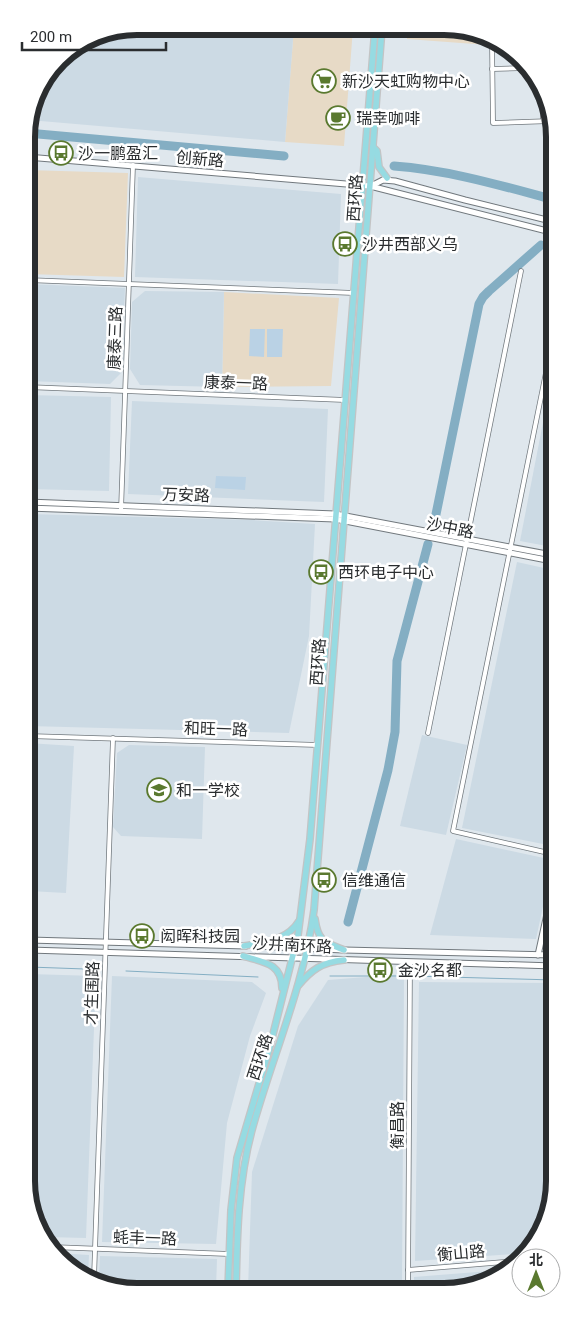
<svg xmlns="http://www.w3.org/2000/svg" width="581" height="1318" font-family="Roboto,'Noto Sans SC',sans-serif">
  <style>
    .commercial { fill: #e7dac6 }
    .built { fill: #ccdae4 }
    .green { fill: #bad2e5 }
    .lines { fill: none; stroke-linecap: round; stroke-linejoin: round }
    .stream { stroke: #84aec3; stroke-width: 1 }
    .river { stroke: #84aec3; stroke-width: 9 }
    .street-casing { stroke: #71787d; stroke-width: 5.5 }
    .secondary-casing { stroke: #71787d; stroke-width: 7 }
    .primary-casing { stroke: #c3c4c5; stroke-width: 8 }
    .street { stroke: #fff; stroke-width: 4 }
    .secondary { stroke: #fff; stroke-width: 5 }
    .primary { stroke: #96dbe2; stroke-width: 5.5 }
    .labels { text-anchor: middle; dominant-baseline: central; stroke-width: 5; stroke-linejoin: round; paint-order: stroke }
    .poi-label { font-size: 16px; fill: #2a2d2f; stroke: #fff; text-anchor: start }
    .street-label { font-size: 16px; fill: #2a2d2f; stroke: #fff }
    .rim { fill: none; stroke: #2a2d2f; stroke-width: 6 }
  </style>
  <rect width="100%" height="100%" fill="#dfe7ed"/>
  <g class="commercial">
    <path d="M294 27 353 28 344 146 285 142Z"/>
    <path d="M407 28H466L488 40V45L407 39Z"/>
    <path d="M27 170 128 173 124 277 27 274Z"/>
    <path d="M224 292 339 298 331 386 222 387Z"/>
  </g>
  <g class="built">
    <path d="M137 26 294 27 285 142 29 120 38 88 64 54 95 35Z"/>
    <path d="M138 177 341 194 338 284 135 277Z"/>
    <path d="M27 284 125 288 121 373 110 384 27 381Z"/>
    <path d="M145 291 224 292 222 387 140 385 130 369 132 302Z"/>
    <path d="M552 376V547L520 541Z"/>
    <path d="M27 395 111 397 109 491 28 489Z"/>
    <path d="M132 401 328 409 324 502 128 494Z"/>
    <path d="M28 514 251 520 315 524 309 636 289 733 28 726Z"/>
    <path d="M517 562 553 570V846L462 828Z"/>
    <path d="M422 735 467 745 446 835 400 826Z"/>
    <path d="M28 743 74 746 66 893 29 891Z"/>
    <path d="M129 745 205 747 202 839 121 836 113 827 117 753Z"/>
    <path d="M456 839 553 860 536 939 430 935Z"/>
    <path d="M29 974 96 976 86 1238 46 1237 30 1209Z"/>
    <path d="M404 974 402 1288 248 1289 252 1172 298 1026 328 980Z"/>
    <path d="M112 976 252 982 266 993 250 1036 227 1123 216 1244 102 1242Z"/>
    <path d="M419 982 554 983V1188L528 1253 415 1261Z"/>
    <path d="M55 1253 89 1255 88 1275 59 1259Z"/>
    <path d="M100 1256 217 1259 216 1289 116 1290 99 1281Z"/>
    <path d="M502 1270 472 1288H414V1277Z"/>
  </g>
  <g class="green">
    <path d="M250 329H265L264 357 249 356Z"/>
    <path d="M267 329H283L282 357H267Z"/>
    <path d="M216 476 246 477 245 490 215 488Z"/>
  </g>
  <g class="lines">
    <g class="stream">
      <path d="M29 967 85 969"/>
      <path d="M126 971 258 977"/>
      <path d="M330 976H408"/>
      <path d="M412 976 554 980"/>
    </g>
    <g class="river">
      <path d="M27 133 284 156"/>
      <path d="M394 166C448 170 499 185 551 199"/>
      <path d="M434 524 479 304 483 297 489 291 541 245"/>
      <path d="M348 922 388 770 395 732 397 661 428 544"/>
    </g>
    <g class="street-casing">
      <g id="street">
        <path d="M492 42 493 123 551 121"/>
        <path d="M492 69 527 68"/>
        <path d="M542 94 543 121"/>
        <path d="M27 280 354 293"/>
        <path d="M552 343 453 831 553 854"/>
        <path d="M27 387 345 400"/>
        <path d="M121 511 133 165"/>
        <path d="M428 733 521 271"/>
        <path d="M28 736 318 745"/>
        <path d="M52 1247 229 1254"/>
        <path d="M408 1270 515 1261"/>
        <path d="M94 1278 113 738"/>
        <path d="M408 1288 410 962"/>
      </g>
    </g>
    <g class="secondary-casing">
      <g id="secondary">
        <path d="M27 157 370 186 551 232"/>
        <path d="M371 186 383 180 395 181 465 200 551 221"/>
        <path d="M28 502 335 514 552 555"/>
        <path d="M28 508 335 519 552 561"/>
        <path d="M29 940 246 946"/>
        <path d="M254 946 344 950 554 955"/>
        <path d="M29 950 554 966"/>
        <path d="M538 955 554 882"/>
      </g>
    </g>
    <g class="primary-casing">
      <g id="primary">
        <path d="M373 147 377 151 379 167 387 178"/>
        <path d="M315 919C318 941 324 942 344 950"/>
        <path d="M244 946C264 942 287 941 299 921"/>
        <path d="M243 956C263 962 282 963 282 988"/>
        <path d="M298 986C311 970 322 962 344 960"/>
        <path d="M228 1289 231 1210 237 1158 269 1050 298 935 310 839 375 28"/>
        <path d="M236 1289C237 1236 238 1182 252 1130 272 1057 304 986 314 910L382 28"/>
      </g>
    </g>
    <use href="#street" class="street"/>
    <use href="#secondary" class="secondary"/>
    <use href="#primary" class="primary"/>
  </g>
  <defs>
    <g id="supermarket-ring" transform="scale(1.25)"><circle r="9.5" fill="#fff" stroke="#5a792f" stroke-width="1.5"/><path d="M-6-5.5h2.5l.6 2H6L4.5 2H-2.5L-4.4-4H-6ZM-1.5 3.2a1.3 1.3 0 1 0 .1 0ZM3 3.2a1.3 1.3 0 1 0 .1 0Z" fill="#5a792f"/></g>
    <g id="cafe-ring" transform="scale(1.25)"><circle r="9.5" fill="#fff" stroke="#5a792f" stroke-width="1.5"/><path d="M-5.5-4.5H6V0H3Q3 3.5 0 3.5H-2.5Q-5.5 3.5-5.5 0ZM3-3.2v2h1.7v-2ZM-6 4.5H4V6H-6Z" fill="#5a792f"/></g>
    <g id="bus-ring" transform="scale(1.25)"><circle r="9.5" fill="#fff" stroke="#5a792f" stroke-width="1.5"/><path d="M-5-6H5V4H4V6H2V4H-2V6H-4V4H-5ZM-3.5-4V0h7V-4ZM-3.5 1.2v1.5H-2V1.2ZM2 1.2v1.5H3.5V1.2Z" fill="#5a792f"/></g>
    <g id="school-ring" transform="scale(1.25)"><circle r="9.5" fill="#fff" stroke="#5a792f" stroke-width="1.5"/><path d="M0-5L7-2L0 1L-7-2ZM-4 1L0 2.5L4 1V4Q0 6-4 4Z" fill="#5a792f"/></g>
  </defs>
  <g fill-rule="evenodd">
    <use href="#supermarket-ring" x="324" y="81"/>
    <use href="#cafe-ring" x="338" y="118"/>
    <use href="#bus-ring" x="61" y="153"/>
    <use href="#bus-ring" x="345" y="244"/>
    <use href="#bus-ring" x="321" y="572"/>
    <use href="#school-ring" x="159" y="790"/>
    <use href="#bus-ring" x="324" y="880"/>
    <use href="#bus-ring" x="142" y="936"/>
    <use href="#bus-ring" x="380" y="970"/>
  </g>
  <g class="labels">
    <g class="poi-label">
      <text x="342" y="81">新沙天虹购物中心</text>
      <text x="356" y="118">瑞幸咖啡</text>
      <text x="78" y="153">沙一鹏盈汇</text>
      <text x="362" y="244">沙井西部义乌</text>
      <text x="338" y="572">西环电子中心</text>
      <text x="176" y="790">和一学校</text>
      <text x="342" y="880">信维通信</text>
      <text x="160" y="936">闳晖科技园</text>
      <text x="398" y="970">金沙名都</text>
    </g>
    <g class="street-label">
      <text transform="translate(200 159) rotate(5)">创新路</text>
      <text transform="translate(355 198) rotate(-86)">西环路</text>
      <text transform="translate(115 338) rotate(-88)">康泰三路</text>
      <text transform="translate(236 383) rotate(2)">康泰一路</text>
      <text transform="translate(186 495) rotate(2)">万安路</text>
      <text transform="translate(450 528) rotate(11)">沙中路</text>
      <text transform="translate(318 662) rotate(-86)">西环路</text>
      <text transform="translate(216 729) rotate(2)">和旺一路</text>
      <text transform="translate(292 945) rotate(3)">沙井南环路</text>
      <text transform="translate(92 993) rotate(-88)">才生围路</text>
      <text transform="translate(260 1057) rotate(-72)">西环路</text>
      <text transform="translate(397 1125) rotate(-90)">衡昌路</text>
      <text transform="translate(145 1238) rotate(2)">蚝丰一路</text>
      <text transform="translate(461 1253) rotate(-5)">衡山路</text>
    </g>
  </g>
  <path d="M0 0H581V1318H0ZM137 35H444A102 102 0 0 1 546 137V1181A102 102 0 0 1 444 1283H137A102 102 0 0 1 35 1181V137A102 102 0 0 1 137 35Z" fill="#fff" fill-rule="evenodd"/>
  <path class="rim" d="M137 35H444A102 102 0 0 1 546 137V1181A102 102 0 0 1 444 1283H137A102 102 0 0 1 35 1181V137A102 102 0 0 1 137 35Z"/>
  <g transform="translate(536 1273)"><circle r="24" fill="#ffffff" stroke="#aaabac"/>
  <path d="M0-4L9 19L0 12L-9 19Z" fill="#5a792f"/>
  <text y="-8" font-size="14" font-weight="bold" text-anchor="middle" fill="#2a2d2f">北</text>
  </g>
  <path d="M22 42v8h144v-8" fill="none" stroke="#2a2d2f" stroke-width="2.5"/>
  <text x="30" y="42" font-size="15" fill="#2a2d2f" stroke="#ffffff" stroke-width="4" paint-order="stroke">200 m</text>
</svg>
